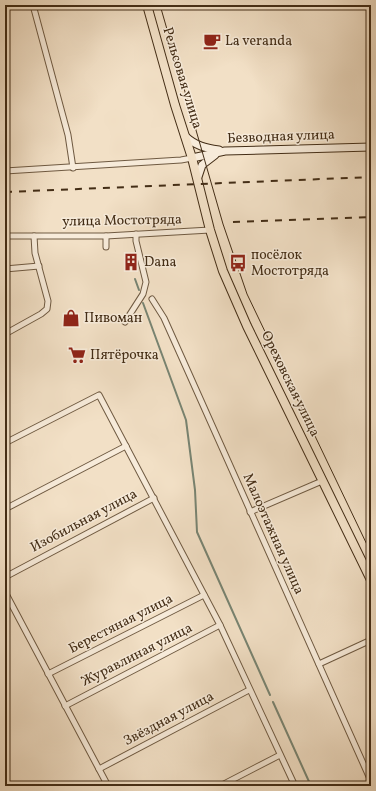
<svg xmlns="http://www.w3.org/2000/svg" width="376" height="791" font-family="Vollkorn,serif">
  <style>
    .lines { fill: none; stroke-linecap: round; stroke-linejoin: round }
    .stream { stroke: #788472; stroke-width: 2 }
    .street-casing { stroke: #6f5a42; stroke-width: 7 }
    .secondary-casing { stroke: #432d16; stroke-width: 9 }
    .primary-casing { stroke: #432d16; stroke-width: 10 }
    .street { stroke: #f7ebda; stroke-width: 5 }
    .secondary { stroke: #f7ebda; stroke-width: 7 }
    .primary { stroke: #f2e0c6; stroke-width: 8 }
    .tram { stroke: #432d16; stroke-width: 1 }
    .rail { stroke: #432d16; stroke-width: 2; stroke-dasharray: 7 7; stroke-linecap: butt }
    .labels { text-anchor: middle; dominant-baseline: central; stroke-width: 3; stroke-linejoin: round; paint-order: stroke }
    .poi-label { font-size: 14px; fill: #432d16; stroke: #f7ebda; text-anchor: start }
    .street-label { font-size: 14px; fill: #432d16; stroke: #f7ebda }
  </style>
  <rect width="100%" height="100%" fill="#f2e0c6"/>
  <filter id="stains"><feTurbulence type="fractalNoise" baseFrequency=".005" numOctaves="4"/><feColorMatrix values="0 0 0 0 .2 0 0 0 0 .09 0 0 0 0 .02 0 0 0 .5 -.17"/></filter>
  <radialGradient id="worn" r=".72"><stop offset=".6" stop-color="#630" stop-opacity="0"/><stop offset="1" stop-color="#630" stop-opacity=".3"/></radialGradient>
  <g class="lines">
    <g class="stream">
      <path d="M135 279 139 290"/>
      <path d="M143 303 186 420 195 490 197 532 270 695"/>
      <path d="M273 702 311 786"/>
    </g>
    <g class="street-casing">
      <g id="street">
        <path d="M33 5 68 135 73 168"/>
        <path d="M5 171 181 160 192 158"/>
        <path d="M5 236H106L210 230"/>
        <path d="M106 236V247"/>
        <path d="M5 269 39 266"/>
        <path d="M152 299 164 318 190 376 371 781"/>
        <path d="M125 322 143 294 146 282 136 241V234"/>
        <path d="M5 334 41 314 47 309 48 301 35 253 34 236"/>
        <path d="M5 443 99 395 220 625 295 786"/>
        <path d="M5 509 126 446"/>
        <path d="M250 512 322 481"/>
        <path d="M5 577 154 498"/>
        <path d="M5 592 108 786"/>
        <path d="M319 664 371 640"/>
        <path d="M48 674 204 595"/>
        <path d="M65 706 220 625"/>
        <path d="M99 769 249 690"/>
        <path d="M220 786 280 755"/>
      </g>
    </g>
    <g class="secondary-casing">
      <g id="secondary">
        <path d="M185 136C196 146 205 148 219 150"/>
        <path d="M192 158 225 151 371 147"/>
        <path d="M198 177 202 165 215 155"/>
      </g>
    </g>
    <g class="primary-casing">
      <path id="primary" d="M147 5 175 105 192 158 210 230 223 271 247 326 371 580"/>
    </g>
    <use href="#street" class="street"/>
    <use href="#secondary" class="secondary"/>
    <use href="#primary" class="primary"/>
    <path class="tram" d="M160 5 223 224 247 294 371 553"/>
    <g class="rail">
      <path d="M5 192 371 177"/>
      <path d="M233 222 371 217"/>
    </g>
  </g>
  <defs>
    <g id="cafe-bare" transform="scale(1.38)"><path d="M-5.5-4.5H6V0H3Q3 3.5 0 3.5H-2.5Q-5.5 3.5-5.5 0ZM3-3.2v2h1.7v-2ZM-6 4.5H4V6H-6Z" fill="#8f2418" stroke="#f7ebda" stroke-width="2.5" paint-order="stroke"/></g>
    <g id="building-bare" transform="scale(1.38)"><path d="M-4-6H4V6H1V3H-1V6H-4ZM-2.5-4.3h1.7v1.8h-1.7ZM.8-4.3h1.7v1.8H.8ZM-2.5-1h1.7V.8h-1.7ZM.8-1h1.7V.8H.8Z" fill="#8f2418" stroke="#f7ebda" stroke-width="2.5" paint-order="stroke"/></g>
    <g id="bus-bare" transform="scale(1.38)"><path d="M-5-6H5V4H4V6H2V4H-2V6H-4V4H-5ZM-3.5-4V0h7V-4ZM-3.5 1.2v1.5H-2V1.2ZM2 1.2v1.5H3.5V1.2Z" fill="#8f2418" stroke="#f7ebda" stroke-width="2.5" paint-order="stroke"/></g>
    <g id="shop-bare" transform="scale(1.38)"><path d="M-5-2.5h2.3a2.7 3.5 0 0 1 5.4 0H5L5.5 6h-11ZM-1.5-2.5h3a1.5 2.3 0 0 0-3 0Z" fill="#8f2418" stroke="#f7ebda" stroke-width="2.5" paint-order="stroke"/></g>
    <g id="supermarket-bare" transform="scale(1.38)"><path d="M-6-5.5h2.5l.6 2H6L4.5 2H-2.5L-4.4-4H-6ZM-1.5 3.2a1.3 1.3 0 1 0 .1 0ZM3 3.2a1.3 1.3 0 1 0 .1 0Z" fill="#8f2418" stroke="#f7ebda" stroke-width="2.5" paint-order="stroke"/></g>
  </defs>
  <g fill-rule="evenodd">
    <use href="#cafe-bare" x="212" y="41"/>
    <use href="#building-bare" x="131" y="262"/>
    <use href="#bus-bare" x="238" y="263"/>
    <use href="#shop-bare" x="71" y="318"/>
    <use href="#supermarket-bare" x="77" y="355"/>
  </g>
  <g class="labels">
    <g class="poi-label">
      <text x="225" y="41">La veranda</text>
      <text x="251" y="255">посёлок<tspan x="251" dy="16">Мостотряда</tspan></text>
      <text x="144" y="262">Dana</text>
      <text x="84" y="318">Пивоман</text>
      <text x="90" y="355">Пятёрочка</text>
    </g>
    <g class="street-label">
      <text transform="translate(182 78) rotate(73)">Рельсовая улица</text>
      <text transform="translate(281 137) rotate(-2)">Безводная улица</text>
      <text transform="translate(122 221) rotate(-1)">улица Мостотряда</text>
      <text transform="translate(290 384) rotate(64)">Ореховская улица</text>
      <text transform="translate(84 521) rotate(-28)">Изобильная улица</text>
      <text transform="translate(273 534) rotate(66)">Малоэтажная улица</text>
      <text transform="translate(121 624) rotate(-27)">Берестяная улица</text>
      <text transform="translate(137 655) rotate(-27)">Журавлиная улица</text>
      <text transform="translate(169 719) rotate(-28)">Звёздная улица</text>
    </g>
  </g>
  <rect width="376" height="791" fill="none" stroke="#f2e0c6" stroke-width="20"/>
  <rect x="6" y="6" width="364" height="779" fill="none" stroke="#432d16" stroke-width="2"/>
  <rect x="10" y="10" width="356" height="771" fill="none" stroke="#432d16"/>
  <rect width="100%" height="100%" filter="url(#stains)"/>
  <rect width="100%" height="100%" fill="url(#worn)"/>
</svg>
